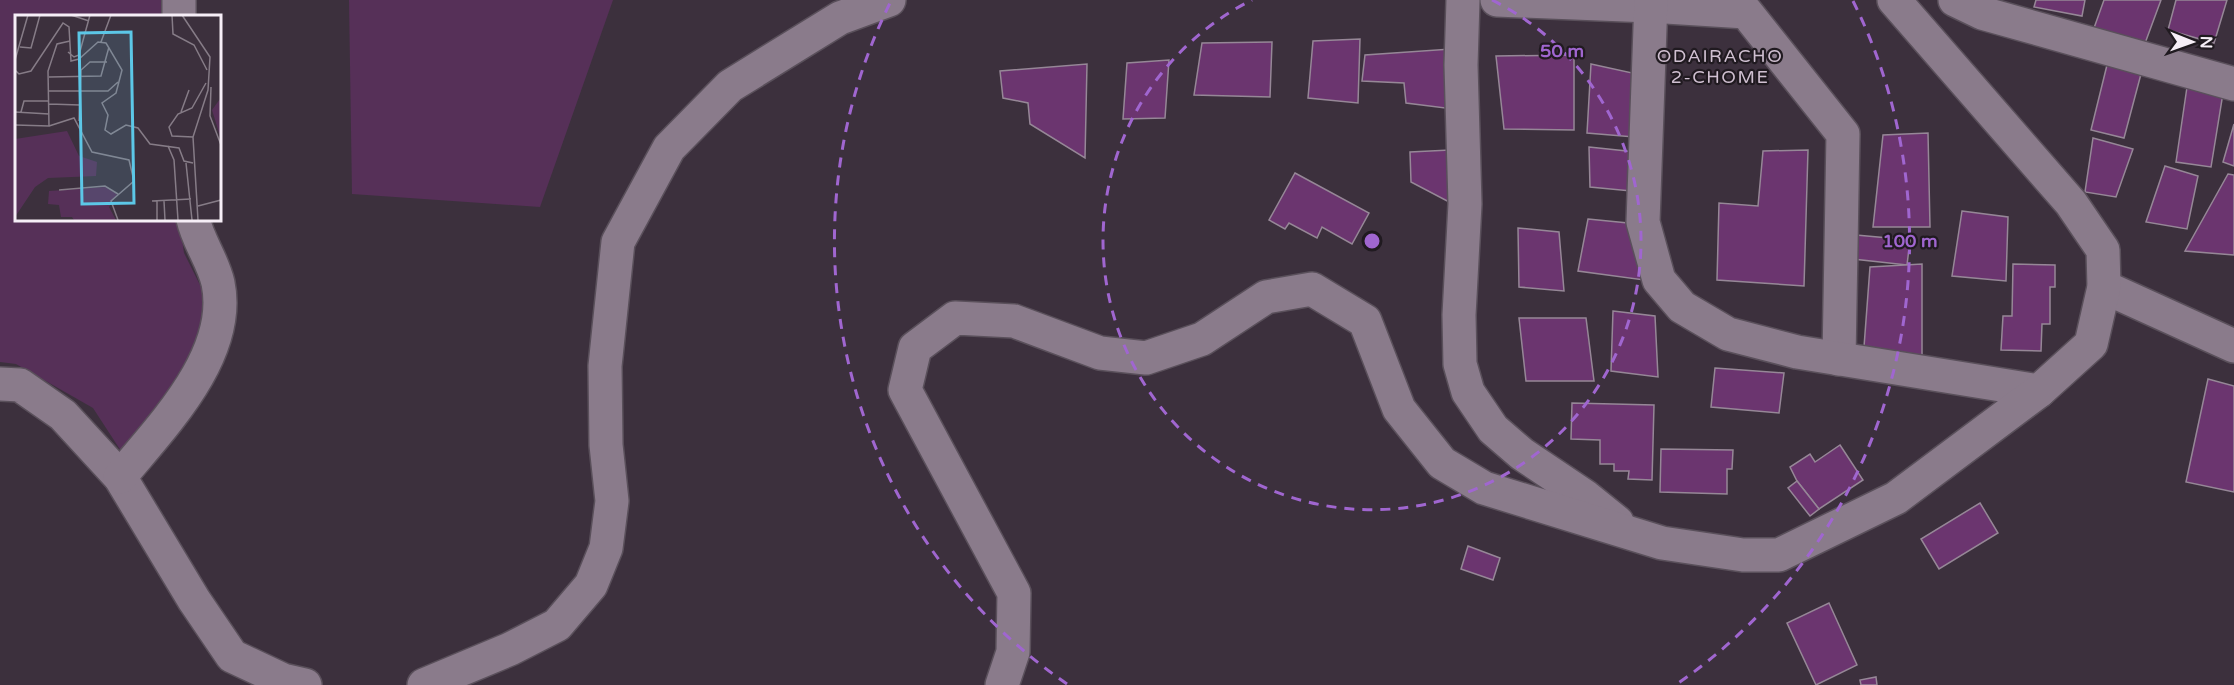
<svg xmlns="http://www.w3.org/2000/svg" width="2234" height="685" font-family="'Varela Round',sans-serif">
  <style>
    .green { fill: #563058 }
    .building { fill: #6b356f; stroke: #968797; stroke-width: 1.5 }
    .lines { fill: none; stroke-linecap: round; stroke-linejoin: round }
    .minor-casing { stroke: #5a505b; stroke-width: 36 }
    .minor { stroke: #8a7b8b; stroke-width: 33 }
    .ring { fill: none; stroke: #a066d0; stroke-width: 3; stroke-dasharray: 10 8 }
    .labels { text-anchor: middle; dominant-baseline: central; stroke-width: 4.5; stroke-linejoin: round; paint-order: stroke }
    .neighbourhood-label { font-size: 18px; letter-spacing: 1.5px; fill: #d0c0d1; stroke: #201a20 }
    .inset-road { fill: none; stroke: #867c87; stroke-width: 1.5 }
    .view { fill: #5cc7e7; fill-opacity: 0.15; stroke: #5cc7e7; stroke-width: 3 }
    .inset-edge { fill: none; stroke: #f6eef7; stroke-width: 3 }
    .centre { fill: #a066d0; stroke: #201a20; stroke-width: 3 }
    .ring-label { font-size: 18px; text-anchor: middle; font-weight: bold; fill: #a066d0; stroke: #201a20; stroke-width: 4.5; stroke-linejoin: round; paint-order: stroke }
  </style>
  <rect width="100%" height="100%" fill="#3c303d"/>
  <g class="green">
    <path d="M0 0H169V16H16V219H179L184 253 210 305 202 333 162 408 123 454 93 408 16 364 0 362Z"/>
    <path d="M349 0H613L540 207 352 194Z"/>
  </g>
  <g class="building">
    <path d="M2036 0H2085L2082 16 2034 7Z"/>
    <path d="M2104 0H2161L2144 46 2094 28Z"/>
    <path d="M2176 0H2227L2214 43 2168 30Z"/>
    <path d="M1360 39 1358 103 1308 98 1313 41Z"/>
    <path d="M1272 42 1270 97 1194 95 1202 43Z"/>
    <path d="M1451 49 1453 109 1406 103 1404 83 1362 81 1365 55Z"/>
    <path d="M1574 55V130L1504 129 1496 56Z"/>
    <path d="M1169 60 1165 118 1123 119 1127 63Z"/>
    <path d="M1087 64 1085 158 1030 124 1028 103 1003 98 1000 71Z"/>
    <path d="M1591 64 1637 74 1634 137 1587 133Z"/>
    <path d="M2107 65 2141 74 2124 138 2091 130Z"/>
    <path d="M2187 87 2223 93 2211 167 2176 162Z"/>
    <path d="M2234 124V166L2223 162Z"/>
    <path d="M1928 133 1930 227H1873L1883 135Z"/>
    <path d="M2093 138 2133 149 2116 197 2085 192Z"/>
    <path d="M1589 147 1636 152 1631 191 1590 187Z"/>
    <path d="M1450 150 1451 203 1411 182 1410 152Z"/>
    <path d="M1808 150 1804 286 1717 280 1719 203 1758 206 1763 151Z"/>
    <path d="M2165 166 2198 176 2187 229 2146 222Z"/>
    <path d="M1295 173 1369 213 1352 244 1322 227 1317 238 1289 223 1285 229 1269 220Z"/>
    <path d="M2228 174 2234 175V255L2185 251Z"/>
    <path d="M1962 211 2008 217 2006 281 1952 276Z"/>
    <path d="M1588 219 1638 224 1644 280 1578 271Z"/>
    <path d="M1518 228 1559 232 1564 291 1519 287Z"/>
    <path d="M1856 235 1910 240 1907 265 1853 259Z"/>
    <path d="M1922 264V359L1864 347 1870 267Z"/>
    <path d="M2013 264 2055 265V287H2050V324H2042L2041 351 2001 350 2003 316H2012Z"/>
    <path d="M1613 311 1655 316 1658 377 1611 371Z"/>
    <path d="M1519 318H1586L1594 381H1526Z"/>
    <path d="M1715 368 1784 373 1779 413 1711 407Z"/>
    <path d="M2208 379 2234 386V492L2186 482Z"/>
    <path d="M1572 403 1654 405 1652 480 1628 479 1629 471H1614V464H1600V440L1571 439Z"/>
    <path d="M1840 445 1863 480 1819 509 1797 481 1790 467 1810 454 1815 462Z"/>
    <path d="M1661 449 1733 450 1732 469H1727V494L1660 492Z"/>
    <path d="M1797 481 1819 509 1810 516 1788 488Z"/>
    <path d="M1980 503 1998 533 1939 569 1921 539Z"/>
    <path d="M1468 546 1500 558 1493 580 1461 569Z"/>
    <path d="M1829 603 1857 665 1816 685 1787 623Z"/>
    <path d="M1876 677 1877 685H1861L1860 680Z"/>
  </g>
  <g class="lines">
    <g class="minor-casing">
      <g id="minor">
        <path d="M179 0V16"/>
        <path d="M1463 0 1461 65 1465 204 1459 315 1460 364 1468 392 1493 429 1522 454 1586 497 1617 522"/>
        <path d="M1497 0 1650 6 1746 12 1843 134 1839 359"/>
        <path d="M1651 0 1643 222 1659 280 1682 307 1728 334 1797 352 2039 391"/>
        <path d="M1955 0 1982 13 2234 84"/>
        <path d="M2104 287 2234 346"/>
        <path d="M0 384 20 385 63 415 120 477 194 600 232 656 283 680 305 685"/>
        <path d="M120 477C161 427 233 355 218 283 213 261 198 241 193 219"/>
        <path d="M424 685 510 649 557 625 591 585 606 548 612 501 606 445 605 366 618 242 669 148 730 86 840 18 889 0"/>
        <path d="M1002 685 1013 652 1014 593 905 390 915 348 955 318 1014 321 1100 353 1146 358 1202 339 1266 297 1312 289 1365 321 1399 409 1442 463 1484 488 1662 543 1743 555H1779L1896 498 2039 391 2091 344 2104 287 2103 250 2071 203 1894 0"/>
      </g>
    </g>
    <use href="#minor" class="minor"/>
  </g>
  <g class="ring">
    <path d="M1492 0A269 269 0 1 1 1252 0"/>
    <path d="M1067 684A538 538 0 0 1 891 1M1853 1A538 538 0 0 1 1677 684"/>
  </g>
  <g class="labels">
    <g class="neighbourhood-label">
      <text x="1720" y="56">ODAIRACHO<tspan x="1720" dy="21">2-CHOME</tspan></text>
    </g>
  </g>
  <g transform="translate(15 15)">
    <rect width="206" height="206" fill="#3c303d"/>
    <path d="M205 84V121L197 95ZM52 116 64 141 82 147 81 161 33 163 20 172 0 202V124ZM90 172 102 179 94 192 101 205H59L57 202H46L44 190 33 189 34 176Z" fill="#563058"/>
    <path class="inset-road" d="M56 0 74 6M157 0 158 19 179 30 192 55M167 0 195 42 193 75 178 122 183 205M86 27 96 0M5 32 16 33 25 0M53 37 59 42 64 40 75 0M0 45 13 0M0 55 4 59 16 56 48 8 54 12 56 46 64 44 83 27 91 28 107 55 101 78 87 88 93 100 90 115 96 119 111 110 123 113 135 129 164 133 169 146 178 148M34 62 86 61 94 32M196 72 195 101 206 130M34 76H93L103 67M34 89 65 90M0 97 34 99M6 97 9 86H34M166 97 174 75M64 106 66 55 75 47H92M0 110 34 111 33 56 42 29 55 26M34 111 59 103 77 137 114 145 119 166 96 186 103 205M178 122 157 121 154 112 163 99 177 93 191 68M153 131 159 145 163 205M171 148 177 205M44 175 90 171 103 179M137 186 176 184M142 186V205M149 186 150 205M183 191 206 185"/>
    <path class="view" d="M116 17 119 188 67 189 64 18Z"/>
    <rect width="206" height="206" class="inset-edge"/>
  </g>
  <circle cx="1372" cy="241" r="9" class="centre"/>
  <g class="ring-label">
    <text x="1562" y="57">50 m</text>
    <text x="1910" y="247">100 m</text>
  </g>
  <g transform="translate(2192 42) rotate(91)" stroke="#201a20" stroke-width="4.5" paint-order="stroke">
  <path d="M0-4.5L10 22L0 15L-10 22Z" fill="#f6eef7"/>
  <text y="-9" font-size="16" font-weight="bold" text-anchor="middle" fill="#f6eef7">N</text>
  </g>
</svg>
